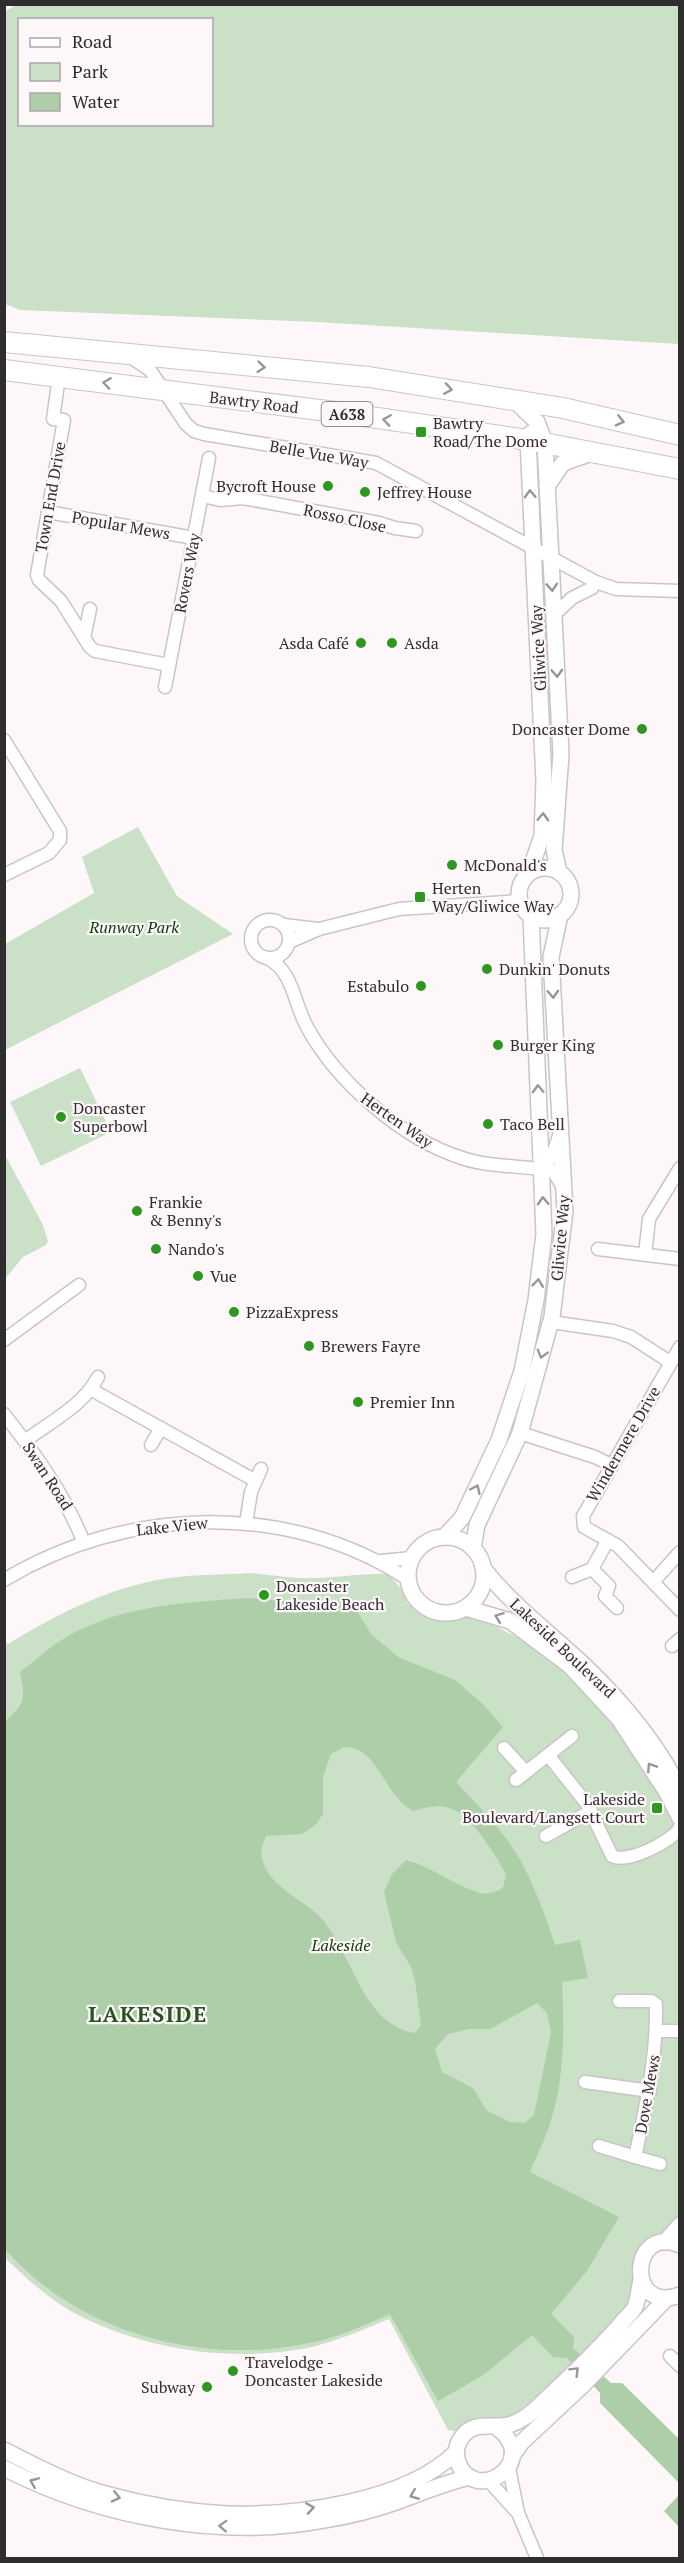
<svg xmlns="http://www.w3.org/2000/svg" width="684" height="2563" font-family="'PT Serif',serif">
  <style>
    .green { fill: #cae0c7; fill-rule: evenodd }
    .water { fill: #adcea8; fill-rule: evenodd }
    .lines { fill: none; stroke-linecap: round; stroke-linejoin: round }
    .minor-casing { stroke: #cbc4c6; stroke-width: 15 }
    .tertiary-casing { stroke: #cbc4c6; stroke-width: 18 }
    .trunk-casing { stroke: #cbc4c6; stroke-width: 22 }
    .minor { stroke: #fff; stroke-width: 12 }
    .tertiary { stroke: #fff; stroke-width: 15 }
    .trunk { stroke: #fff; stroke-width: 20 }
    .oneway { stroke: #989696 }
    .poi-dot { fill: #2e9720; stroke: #fef7f9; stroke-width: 2 }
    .labels { text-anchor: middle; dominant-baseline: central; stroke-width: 4.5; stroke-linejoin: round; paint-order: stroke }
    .shield { fill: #fef7f9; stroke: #6e6a6b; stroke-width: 1.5 }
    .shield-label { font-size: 15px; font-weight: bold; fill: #302d2e }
    .street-label { font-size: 16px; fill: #302d2e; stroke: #fef7f9 }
    .poi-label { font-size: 16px; fill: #302d2e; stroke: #fef7f9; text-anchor: start }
    .park-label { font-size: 16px; font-style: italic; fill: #0b3906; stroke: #fef7f9 }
    .district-label { font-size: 22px; font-weight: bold; letter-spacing: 1.5px; fill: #25561f; stroke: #fef7f9 }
  </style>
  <rect width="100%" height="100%" fill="#fef7f9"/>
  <g class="green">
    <path d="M16 5H679V344L318 322 20 310 5 304 4 12ZM20 20H212V124H20Z"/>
    <path d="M138 827 177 896 233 934 5 1050V944L94 893 82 857Z"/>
    <path d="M80 1068 111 1132 41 1166 10 1102Z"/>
    <path d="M5 1155 42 1223 48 1241 46 1245 23 1257 5 1279V1261L7 1259 4 1255Z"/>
    <path d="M251 1573C271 1575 293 1579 313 1578 339 1578 364 1573 389 1574L403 1591 407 1603 421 1614 439 1618 473 1614 569 1665 619 1719 679 1818V2220L648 2249 634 2308 533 2411 464 2433 448 2430 389 2319C362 2330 335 2342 307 2348 233 2362 152 2351 84 2318 54 2304 28 2280 5 2258L4 1641 8 1644C61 1612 115 1584 178 1577 202 1574 227 1575 251 1573Z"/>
  </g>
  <g class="water">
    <path d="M248 1598 340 1606 357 1611 371 1634 398 1657 455 1680 484 1705 503 1727 456 1782C478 1806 503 1830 519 1858 535 1886 545 1915 555 1945L580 1940 588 1978 562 1982C564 2028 565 2076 551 2120 546 2138 537 2155 530 2172L619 2217 587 2271 551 2314 574 2337 573 2348 611 2383H622L679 2439V2483L600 2403V2393L567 2358 553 2357 532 2335 482 2376 438 2401 390 2314C363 2326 334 2339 304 2344 198 2365 77 2332 4 2248V1722C25 1705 26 1698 20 1672 32 1663 44 1652 57 1643 114 1605 182 1603 248 1598ZM344 1747C379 1747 383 1795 413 1811 424 1808 435 1805 446 1807 470 1811 495 1855 506 1874L503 1888C496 1892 489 1895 480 1893 455 1886 433 1867 406 1860L392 1874 384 1892 396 1942 411 1967 415 1981 421 2025 415 2033C363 2025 353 1955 322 1919 305 1900 272 1889 263 1862 259 1852 262 1846 266 1836L302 1834 316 1824 323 1814V1777L331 1754ZM537 2003 547 2013 551 2032 534 2115 525 2123 510 2122 486 2110 473 2088 442 2072 435 2049 448 2034 469 2029H490Z"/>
    <path d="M679 2495V2527L664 2511Z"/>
  </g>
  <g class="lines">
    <g class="minor-casing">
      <g id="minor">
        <path d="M132 358 150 370 186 424 194 431 204 434 376 463 596 582 616 589 680 591"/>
        <path d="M59 377 53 419 64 420 37 575 39 580 61 601 90 647 95 651 169 665"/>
        <path d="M203 496 220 500 243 498 379 523 395 528 416 531"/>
        <path d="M48 512 194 538"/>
        <path d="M554 615 572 598 592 588 596 582"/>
        <path d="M84 638 90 609"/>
        <path d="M165 687 209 458"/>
        <path d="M4 740 60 831V840L49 853 4 875"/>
        <circle cx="270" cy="939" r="19"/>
        <path d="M284 925 318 929"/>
        <path d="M289 942 319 929 399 909 520 901"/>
        <path d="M267 958C293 970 294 1004 307 1027 337 1082 402 1139 462 1158 492 1168 523 1165 553 1171L563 1187"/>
        <path d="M542 1169 551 1159 559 1136"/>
        <path d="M598 1249 680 1259"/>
        <path d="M645 1254 649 1219 680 1168"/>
        <path d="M551 1322 613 1331 631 1337 670 1362"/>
        <path d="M4 1340 79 1285"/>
        <path d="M680 1347 583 1516 584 1527 618 1546 680 1610"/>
        <path d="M92 1390 254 1480"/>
        <path d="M4 1414C36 1455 65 1495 84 1543"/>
        <path d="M520 1433 595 1457 611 1465"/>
        <path d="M25 1441C50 1422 84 1405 98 1377"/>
        <path d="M151 1445 161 1428"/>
        <path d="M246 1523 251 1492 261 1469"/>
        <path d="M608 1540 592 1569 609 1586 605 1596 617 1608"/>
        <path d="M381 1561 412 1558"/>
        <path d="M572 1577 592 1569"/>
        <path d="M4 1580C127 1506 288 1500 409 1580"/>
        <path d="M654 1581 680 1552"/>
        <path d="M672 1646 680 1639"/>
        <path d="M504 1748 526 1772"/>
        <path d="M548 1755 587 1804 612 1856C626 1864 673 1842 680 1827"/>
        <path d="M516 1780 572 1736"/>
        <path d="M546 1836 591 1811"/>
        <path d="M657 2031H680"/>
        <path d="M585 2082 650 2091"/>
        <path d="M599 2146 635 2157C646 2106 657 2056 656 2004L651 2001H619"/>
        <path d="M635 2157 660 2164"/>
        <path d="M670 2356 680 2366"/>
        <path d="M509 2468 518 2513 537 2558"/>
        <path d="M489 2481 515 2510"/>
      </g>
    </g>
    <g class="tertiary-casing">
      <g id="tertiary">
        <path d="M515 401 537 422 545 443 561 754 554 850 559 872"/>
        <path d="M547 486 563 463 589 454"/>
        <circle cx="545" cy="894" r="26"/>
        <path d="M529 873 542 836 544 781 528 440 531 433"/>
        <path d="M444 1537 462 1518 499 1440 522 1371 536 1300 544 1234 531 916"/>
        <circle cx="446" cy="1575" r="38"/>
        <path d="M473 1548 477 1525 520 1433 552 1317 565 1211 551 957 560 915"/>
        <path d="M483 1568C507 1599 536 1622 565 1648 608 1685 655 1738 680 1790"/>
        <path d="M466 1608 510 1621 569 1665 619 1719 666 1791 680 1818"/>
        <path d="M665 2242 680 2225"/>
        <path d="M680 2245C630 2223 625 2315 680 2295"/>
        <path d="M496 2427C544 2461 474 2507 458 2462 455 2453 456 2445 462 2437 474 2419 495 2430 512 2424 523 2420 534 2411 542 2403 569 2378 596 2352 620 2325 624 2319 632 2313 635 2307 638 2300 639 2289 641 2280"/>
        <path d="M4 2450C35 2466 72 2485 105 2494 145 2505 186 2512 227 2514 294 2516 406 2502 456 2452"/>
        <path d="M512 2456 522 2442 582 2386 666 2299"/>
        <path d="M4 2468C99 2517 220 2540 325 2520 348 2516 374 2510 396 2502 421 2493 444 2483 470 2477"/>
      </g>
    </g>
    <g class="trunk-casing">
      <g id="trunk">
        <path d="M4 342 369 377 563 408 680 435"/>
        <path d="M4 370 343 413 528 440 680 469"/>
      </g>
    </g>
    <use href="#minor" class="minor"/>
    <use href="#tertiary" class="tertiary"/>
    <use href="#trunk" class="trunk"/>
  </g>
  <defs><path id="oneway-chevron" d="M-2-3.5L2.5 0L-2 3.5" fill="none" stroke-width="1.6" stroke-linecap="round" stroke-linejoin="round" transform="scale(1.5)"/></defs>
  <g class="oneway">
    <use href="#oneway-chevron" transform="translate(261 367) rotate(5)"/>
    <use href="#oneway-chevron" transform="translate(107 383) rotate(-172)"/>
    <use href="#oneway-chevron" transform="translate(448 389) rotate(9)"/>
    <use href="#oneway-chevron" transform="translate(387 420) rotate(-172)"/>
    <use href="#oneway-chevron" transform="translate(620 421) rotate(13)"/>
    <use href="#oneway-chevron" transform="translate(530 494) rotate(-92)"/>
    <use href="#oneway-chevron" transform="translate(552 587) rotate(86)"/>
    <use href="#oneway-chevron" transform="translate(557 673) rotate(87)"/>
    <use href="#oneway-chevron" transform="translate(543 817) rotate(-88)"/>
    <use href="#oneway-chevron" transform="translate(553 994) rotate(87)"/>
    <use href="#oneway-chevron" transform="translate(538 1089) rotate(-92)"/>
    <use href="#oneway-chevron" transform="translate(543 1201) rotate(-92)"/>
    <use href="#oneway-chevron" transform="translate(538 1283) rotate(-83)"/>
    <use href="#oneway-chevron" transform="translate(542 1354) rotate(106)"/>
    <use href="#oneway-chevron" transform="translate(476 1489) rotate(-65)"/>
    <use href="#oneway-chevron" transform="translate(499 1617) rotate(-159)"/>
    <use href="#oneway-chevron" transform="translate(651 1767) rotate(-123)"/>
    <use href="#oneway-chevron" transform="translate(575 2371) rotate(-45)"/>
    <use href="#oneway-chevron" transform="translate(34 2482) rotate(-157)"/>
    <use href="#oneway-chevron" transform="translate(414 2495) rotate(158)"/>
    <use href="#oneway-chevron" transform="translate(116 2497) rotate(13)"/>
    <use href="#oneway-chevron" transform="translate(310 2508) rotate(-9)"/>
    <use href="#oneway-chevron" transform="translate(223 2526) rotate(-178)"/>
  </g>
  <g class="poi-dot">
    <rect x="415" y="426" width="12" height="12" rx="3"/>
    <circle cx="328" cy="486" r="6"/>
    <circle cx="365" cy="492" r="6"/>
    <circle cx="361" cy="643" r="6"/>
    <circle cx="392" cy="643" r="6"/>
    <circle cx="642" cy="729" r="6"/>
    <circle cx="452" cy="865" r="6"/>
    <rect x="414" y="891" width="12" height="12" rx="3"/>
    <circle cx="487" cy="969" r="6"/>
    <circle cx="421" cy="986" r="6"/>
    <circle cx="498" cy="1045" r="6"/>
    <circle cx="61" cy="1117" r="6"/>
    <circle cx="488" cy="1124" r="6"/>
    <circle cx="137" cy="1211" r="6"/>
    <circle cx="156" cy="1249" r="6"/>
    <circle cx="198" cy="1276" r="6"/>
    <circle cx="234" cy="1312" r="6"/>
    <circle cx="309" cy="1346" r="6"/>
    <circle cx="358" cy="1402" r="6"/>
    <circle cx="264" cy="1595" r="6"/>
    <rect x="651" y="1802" width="12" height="12" rx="3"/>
    <circle cx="233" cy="2371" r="6"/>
    <circle cx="207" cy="2387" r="6"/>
  </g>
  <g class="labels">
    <rect class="shield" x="321.5" y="402" width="51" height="24" rx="4.5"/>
    <g class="shield-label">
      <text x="347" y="414">A638</text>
    </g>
    <g class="street-label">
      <text transform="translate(254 402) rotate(7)">Bawtry Road</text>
      <text transform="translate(319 454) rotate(10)">Belle Vue Way</text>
      <text transform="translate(50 497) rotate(-80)">Town End Drive</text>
      <text transform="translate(345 518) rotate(12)">Rosso Close</text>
      <text transform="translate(121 525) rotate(10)">Popular Mews</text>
      <text transform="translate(187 573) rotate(-79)">Rovers Way</text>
      <text transform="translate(538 648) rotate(-93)">Gliwice Way</text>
      <text transform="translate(397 1120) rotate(35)">Herten Way</text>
      <text transform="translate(560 1238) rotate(-85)">Gliwice Way</text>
      <text transform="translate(623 1444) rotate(-60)">Windermere Drive</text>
      <text transform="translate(48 1476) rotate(57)">Swan Road</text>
      <text transform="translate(172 1526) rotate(-6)">Lake View</text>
      <text transform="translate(563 1648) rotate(43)">Lakeside Boulevard</text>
      <text transform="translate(647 2094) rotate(-80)">Dove Mews</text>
    </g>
    <g class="poi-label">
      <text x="433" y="423">Bawtry<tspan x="433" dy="18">Road/The Dome</tspan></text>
      <text x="316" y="486" text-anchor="end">Bycroft House</text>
      <text x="377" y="492">Jeffrey House</text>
      <text x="349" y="643" text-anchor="end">Asda Café</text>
      <text x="404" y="643">Asda</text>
      <text x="630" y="729" text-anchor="end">Doncaster Dome</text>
      <text x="464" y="865">McDonald's</text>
      <text x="432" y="888">Herten<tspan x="432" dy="18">Way/Gliwice Way</tspan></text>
      <text x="499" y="969">Dunkin' Donuts</text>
      <text x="409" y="986" text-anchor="end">Estabulo</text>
      <text x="510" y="1045">Burger King</text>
      <text x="73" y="1108">Doncaster<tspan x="73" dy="18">Superbowl</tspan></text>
      <text x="500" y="1124">Taco Bell</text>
      <text x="149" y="1202">Frankie<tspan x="149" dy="18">&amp; Benny's</tspan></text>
      <text x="168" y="1249">Nando's</text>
      <text x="210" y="1276">Vue</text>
      <text x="246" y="1312">PizzaExpress</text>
      <text x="321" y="1346">Brewers Fayre</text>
      <text x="370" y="1402">Premier Inn</text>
      <text x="276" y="1586">Doncaster<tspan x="276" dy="18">Lakeside Beach</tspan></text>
      <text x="645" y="1799" text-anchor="end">Lakeside<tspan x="645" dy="18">Boulevard/Langsett Court</tspan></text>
      <text x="245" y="2362">Travelodge -<tspan x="245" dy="18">Doncaster Lakeside</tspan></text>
      <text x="195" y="2387" text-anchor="end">Subway</text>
    </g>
    <g class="park-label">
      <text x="134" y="927">Runway Park</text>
      <text x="341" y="1945">Lakeside</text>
    </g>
    <g class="district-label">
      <text x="148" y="2013">LAKESIDE</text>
    </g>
  </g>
  <rect width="684" height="2563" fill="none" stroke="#302d2e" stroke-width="12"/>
  <rect x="18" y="18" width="195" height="108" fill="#fef7f9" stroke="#aca6a8" stroke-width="1.5"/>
  <rect x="30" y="38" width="30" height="9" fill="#ffffff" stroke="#aca6a8" stroke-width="1.5"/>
  <text x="72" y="48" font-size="18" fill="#302d2e">Road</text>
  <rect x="30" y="63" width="30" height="18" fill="#cae0c7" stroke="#aca6a8" stroke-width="1.5"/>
  <text x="72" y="78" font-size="18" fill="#302d2e">Park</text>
  <rect x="30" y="93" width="30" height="18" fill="#adcea8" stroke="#aca6a8" stroke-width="1.5"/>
  <text x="72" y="108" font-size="18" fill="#302d2e">Water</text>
</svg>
